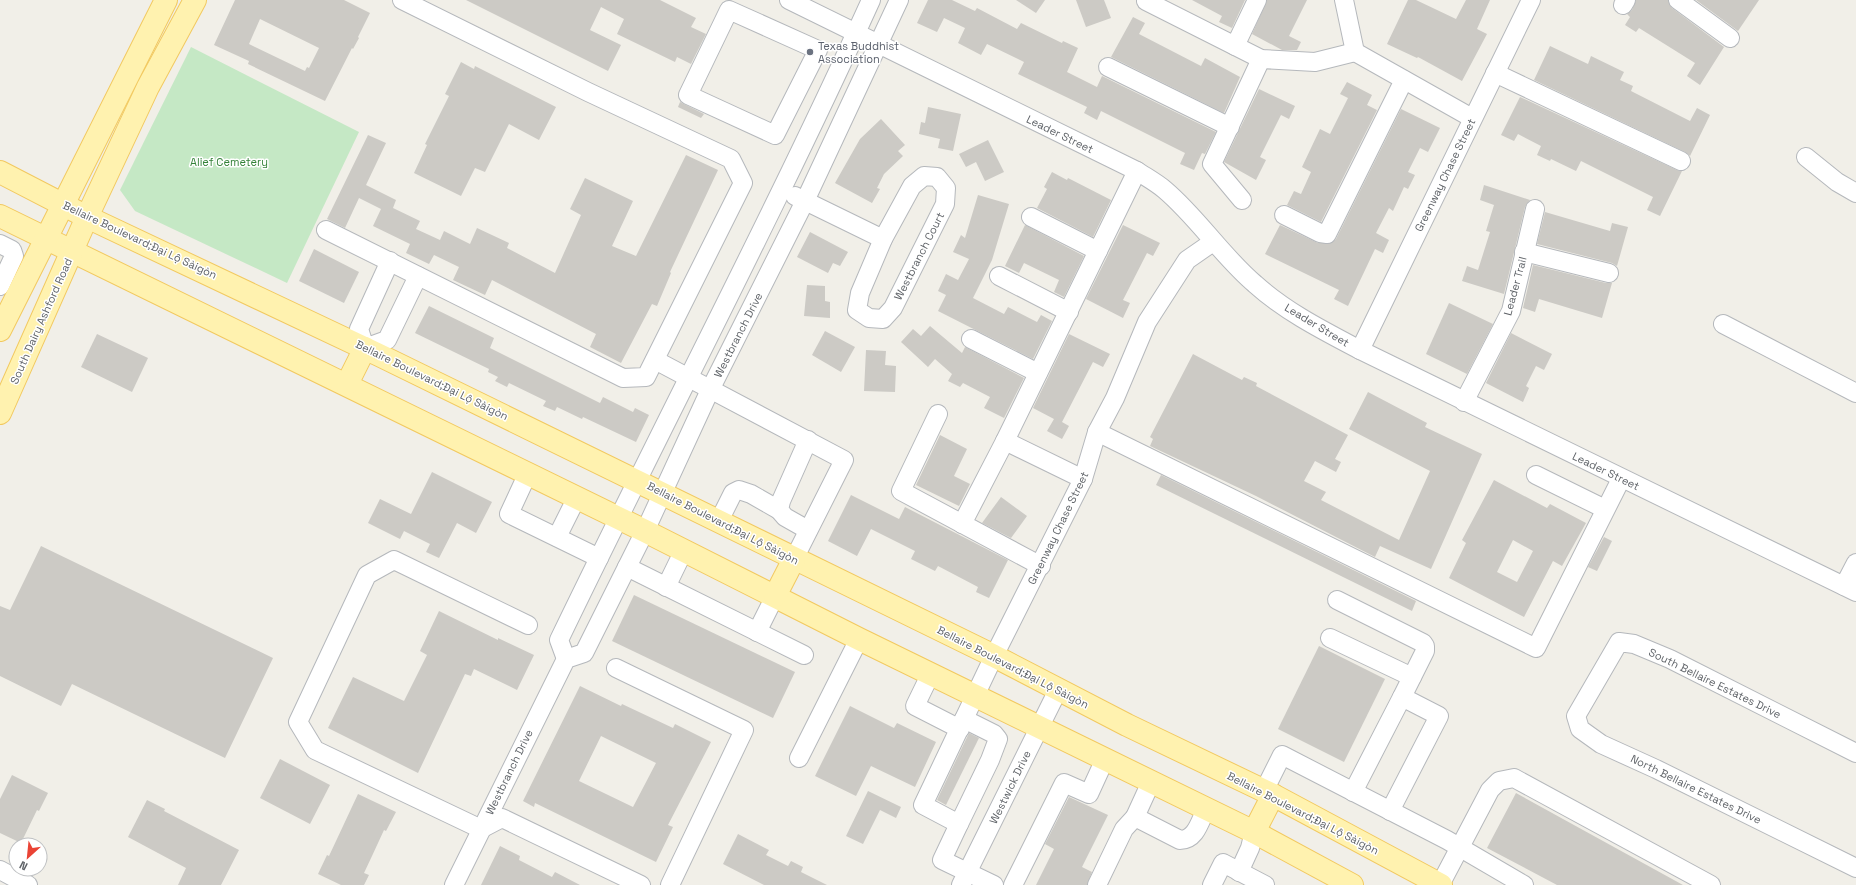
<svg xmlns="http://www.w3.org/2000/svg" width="1856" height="885" font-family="'Space Grotesk',sans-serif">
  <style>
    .green { fill: #c5e8c5 }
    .building { fill: #cccac5; fill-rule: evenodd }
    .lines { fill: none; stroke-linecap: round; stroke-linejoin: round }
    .minor-casing { stroke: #b5b8bc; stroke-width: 20 }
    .major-casing { stroke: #f2c960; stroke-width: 24 }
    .minor { stroke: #fff; stroke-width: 18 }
    .major { stroke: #fff2af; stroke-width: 22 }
    .worship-dot { fill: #6b7280; stroke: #fff; stroke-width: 1.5 }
    .labels { text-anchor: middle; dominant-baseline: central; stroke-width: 3; stroke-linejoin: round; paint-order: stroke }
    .worship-label { font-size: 11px; fill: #5b616d; stroke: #fff; text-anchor: start }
    .street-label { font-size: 11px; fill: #5f6368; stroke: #fff }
    .park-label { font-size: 11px; fill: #348238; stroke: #fff }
  </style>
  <rect width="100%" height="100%" fill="#f1efe8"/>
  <path class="green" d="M191 47 359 132 287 283 135 211 120 190Z"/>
  <g class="building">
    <path d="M235 0H344L370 13 358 37 359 38 353 49 352 48 325 101 248 64 249 61 214 45ZM260 19 319 48 309 68 307 67 305 71 249 44Z"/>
    <path d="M466 0H660L696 18 691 27 706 34 691 64 677 57 675 62 617 34 624 19 601 7 590 30 621 45 608 71Z"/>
    <path d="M928 0H952L975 11 977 8 1017 29 1021 23 1062 43 1063 41 1078 48 1067 72 1097 87 1102 76 1216 132 1205 154 1202 153 1194 170 1180 164 1185 153 1101 111 1097 120 1084 113 1087 107 1018 74 1024 62 987 44 981 55 958 43 965 28 944 18 937 32 917 23Z"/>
    <path d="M1016 0H1045L1036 13Z"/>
    <path d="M1076 0H1104L1111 18 1086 27Z"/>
    <path d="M1192 0H1245L1232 28 1219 22 1222 16Z"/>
    <path d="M1267 0H1307L1289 36 1301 42 1297 50H1282L1252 34Z"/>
    <path d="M1408 0H1416L1456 19 1466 0H1490L1477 29 1487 34 1462 81 1418 57 1417 58 1387 44Z"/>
    <path d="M1636 0H1668L1672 8 1724 47 1700 85 1687 76 1695 63 1639 28 1636 32 1625 25 1630 17 1627 14 1632 10Z"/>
    <path d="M1696 0H1759L1738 31Z"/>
    <path d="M1133 17 1145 23 1139 34 1201 66 1205 58 1240 77 1224 113 1111 57Z"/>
    <path d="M1550 46 1588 64 1591 56 1624 72 1620 80 1633 86 1631 91 1690 121 1697 108 1710 115 1690 156 1685 152 1534 80Z"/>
    <path d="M461 62 474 69 475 66 556 107 539 140 509 124 485 172 475 168 461 196 414 173 427 145 425 144 449 96 445 94Z"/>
    <path d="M1347 82 1372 95 1367 105 1377 110 1321 222 1287 205 1294 191 1301 194 1311 172 1302 167 1320 129 1330 134 1348 98 1340 94Z"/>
    <path d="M1259 89 1295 106 1289 119 1281 115 1260 157 1266 160 1256 180 1224 162Z"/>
    <path d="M1520 97 1677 170 1682 171 1660 216 1647 210 1653 197 1581 161 1576 171 1551 159 1550 161 1537 155 1541 146 1518 134 1514 141 1501 135Z"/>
    <path d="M680 102 704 114 701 118 678 107Z"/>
    <path d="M928 107 961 114 953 151 938 148 940 139 919 134 921 122 925 123Z"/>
    <path d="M1401 109 1440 128 1428 152 1420 148 1408 172 1415 175 1408 189 1404 187 1393 211 1389 208 1376 233 1389 240 1383 253 1375 249 1348 306 1334 299 1339 290 1265 254 1280 225 1318 243H1331L1336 239Z"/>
    <path d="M881 119 905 145 898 151 903 156 884 174 877 188 880 189 872 203 835 183 860 139Z"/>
    <path d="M368 135 386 143 366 185 396 200 393 208 420 221 416 229 440 240 444 231 470 244 477 228 509 243 507 248 555 273 581 215 570 209 585 178 633 201 612 246 636 256 686 155 718 170 670 272 671 273 657 306 652 304 621 363 590 347 596 334 492 280 485 295 453 280 459 267 434 255 429 264 406 253 410 244 373 226 381 209 359 198 345 228 327 219Z"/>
    <path d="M988 140 1004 172 985 181 976 162 966 167 959 154Z"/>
    <path d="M1052 172 1067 180 1068 178 1111 200 1093 237 1037 208 1047 189 1044 187Z"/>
    <path d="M1484 185 1530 200 1525 207 1504 294 1462 281 1467 266 1478 270 1490 232 1486 231 1494 205 1480 200Z"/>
    <path d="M978 195 1009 204 992 260 973 298 1004 314 1008 307 1037 322 1041 315 1052 321 1033 359 938 311 946 295 938 291 946 274 958 280 969 259 953 252 961 235 965 238Z"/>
    <path d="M1545 212 1610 231 1612 223 1628 227 1617 266 1612 263 1537 244Z"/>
    <path d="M1025 225 1084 256 1064 297 1054 292 1059 280 1024 263 1019 273 1005 266Z"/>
    <path d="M1123 225 1160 243 1153 256 1147 253 1123 300 1130 303 1123 318 1086 299Z"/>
    <path d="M810 232 848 252 840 266 833 263 828 273 797 257Z"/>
    <path d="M314 249 359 272 344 303 299 281Z"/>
    <path d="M1533 265 1606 283H1612L1602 318 1539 299 1535 312 1523 308Z"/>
    <path d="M807 285 825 286V301L830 302V318L804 316Z"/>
    <path d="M1449 303 1493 324 1467 374 1426 354Z"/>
    <path d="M429 306 494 338 490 348 600 403 603 397 633 412 635 408 649 415 636 442 583 417 582 419 557 407 555 411 543 406 546 401 509 383 507 387 495 381 498 377 488 372 489 369 415 333Z"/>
    <path d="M930 326 962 353 965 347 1024 378 1004 418 984 408 990 397 963 383 960 387 948 381 952 374 935 359 928 367 901 342 913 329 921 336Z"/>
    <path d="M825 331 855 347 841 372 812 355Z"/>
    <path d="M1511 333 1552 354 1544 370 1536 366 1526 386 1529 388 1523 402 1486 383Z"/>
    <path d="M97 334 148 358 132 392 81 367Z"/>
    <path d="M1069 334 1110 354 1103 367 1093 362 1062 422 1069 426 1062 439 1047 431 1054 419 1033 408Z"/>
    <path d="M866 350 886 351 885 365 896 366 895 392 864 391Z"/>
    <path d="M1193 354 1242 380 1244 377 1257 383 1256 386 1348 435 1335 459 1341 462 1336 472 1315 461 1304 481 1326 492 1321 500 1399 540 1430 471 1349 429 1368 392 1427 423 1425 427 1482 454 1431 569 1380 546 1375 557 1256 496 1150 446 1153 439 1150 437Z"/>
    <path d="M940 435 967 449 954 476 970 484 959 506 916 485Z"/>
    <path d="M432 472 492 502 476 533 457 523 439 558 426 552 430 544 404 531 400 539 368 523 380 499 411 514Z"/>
    <path d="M1161 475 1416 601 1412 611 1156 485Z"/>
    <path d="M1494 480 1547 508 1550 504 1586 523 1562 566 1553 561 1524 617 1449 578 1466 543 1462 540ZM1513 540 1533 551 1517 582 1497 572Z"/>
    <path d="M851 495 899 519 905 507 1008 560 989 598 976 592 978 587 938 566 935 571 911 559 915 551 871 529 857 556 828 541Z"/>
    <path d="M1001 497 1027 516 1011 538 982 523Z"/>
    <path d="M1604 537 1612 541 1597 571 1588 567Z"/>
    <path d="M41 546 273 658 225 758 72 684 61 706 0 676V606L10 610Z"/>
    <path d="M634 595 795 672 773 718 612 641Z"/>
    <path d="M439 611 498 640V638L534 655 517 690 474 669 471 676 465 674 418 773 328 728 353 677 404 701 427 655 420 651Z"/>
    <path d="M1319 646 1385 679 1344 762 1278 729Z"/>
    <path d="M580 686 621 706 622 704 673 728 675 724 711 742 668 825 673 827 656 862 535 803 534 807 523 801ZM601 736 656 763 633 807 579 781Z"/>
    <path d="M850 706 894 728 897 723 936 742 915 787 871 766 856 796 815 776Z"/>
    <path d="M969 733 979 738 946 805 937 800Z"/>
    <path d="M280 759 330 785 310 824 260 798Z"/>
    <path d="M12 775 48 793 39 811 37 810 21 843 0 833V799Z"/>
    <path d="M868 791 901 807 896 818 880 810 863 844 846 836Z"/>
    <path d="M1516 793 1563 819 1683 885H1557L1487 848Z"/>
    <path d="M358 794 396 812 386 831 384 830 372 856 364 873 369 875 364 885H341L318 874 327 855 329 856Z"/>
    <path d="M1069 797 1108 815 1082 867 1092 872 1087 885H1036L1054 849 1045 844Z"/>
    <path d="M147 800 165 809 164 811 239 850 221 885H178L186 868 128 837Z"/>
    <path d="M738 834 769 850 766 855 788 866 791 861 803 867 801 872 827 885H764L723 864Z"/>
    <path d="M500 846 520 856 519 860 552 877 555 872 580 885H481Z"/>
  </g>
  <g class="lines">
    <g class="minor-casing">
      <g id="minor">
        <path d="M789 0 1137 171C1146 177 1157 183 1165 190 1198 218 1222 256 1255 284 1286 312 1324 331 1360 350L1856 592"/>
        <path d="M1344 0 1355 52 1472 118"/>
        <path d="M1678 0 1730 38"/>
        <path d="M1146 1 1261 59 1315 62 1355 52"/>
        <path d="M1623 5 1626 0"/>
        <path d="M729 10 818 50 775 135 688 95Z"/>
        <path d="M1235 46 1257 0"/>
        <path d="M1108 67 1230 127"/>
        <path d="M1495 73 1681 161"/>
        <path d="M1806 157 1837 182 1856 193"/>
        <path d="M924 176 937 177 946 188 945 204 893 308 883 319 869 318 857 310 860 293 883 239 912 186Z"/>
        <path d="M795 196 883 239"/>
        <path d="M1242 200 1212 164 1261 59"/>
        <path d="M1284 215 1320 233 1327 234 1404 80"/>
        <path d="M1031 217 1098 251"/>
        <path d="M326 230 623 378 646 377 743 183 731 159 588 92 402 0"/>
        <path d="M0 244 12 250 14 256 0 286"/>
        <path d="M1524 252 1609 273"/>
        <path d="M390 261 359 329 365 348 387 340 418 276"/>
        <path d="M999 276 1069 312"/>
        <path d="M1723 324 1856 393"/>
        <path d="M971 339 1038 373"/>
        <path d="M1360 350 1531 0"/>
        <path d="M655 360 844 460 794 559"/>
        <path d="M1464 402 1511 311 1535 209"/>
        <path d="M938 414 901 491 1041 566"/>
        <path d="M1097 432 1536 648 1621 479"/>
        <path d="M808 440 781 501 779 510 785 517 808 530"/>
        <path d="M1005 441 1083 479"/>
        <path d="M528 473 509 514 599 558"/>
        <path d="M1536 475 1605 509"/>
        <path d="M719 521 733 493 739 490 751 494 779 510"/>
        <path d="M962 524 1005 441 1137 171"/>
        <path d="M557 537 577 497"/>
        <path d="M627 567 804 655"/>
        <path d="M1844 586 1856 563"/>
        <path d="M666 587 684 550"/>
        <path d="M1337 600 1423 643 1425 646V651L1402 697"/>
        <path d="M528 625 394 560 367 575 298 722 315 750 481 829 502 818 641 885"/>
        <path d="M757 632 775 596"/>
        <path d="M1330 638 1412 677"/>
        <path d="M566 659 559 640C662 426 773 216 871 0"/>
        <path d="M616 668 744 730 670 885"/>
        <path d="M931 673 915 706 960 729"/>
        <path d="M1856 753 1670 659 1634 644 1619 642 1576 716 1580 729 1601 744 1656 769 1856 868"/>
        <path d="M799 758 859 639"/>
        <path d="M1151 782 1135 817 1180 840C1196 840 1200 821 1206 809"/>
        <path d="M1264 791 1282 755 1447 840 1524 885"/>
        <path d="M1353 792 1402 697 1439 716 1390 811"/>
        <path d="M959 824 990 760 998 739 994 734 964 719"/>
        <path d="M0 870 28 885"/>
        <path d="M1239 872 1250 848 1254 832"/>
        <path d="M454 885 566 659 584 653 645 531 710 390 805 201 899 0"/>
        <path d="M961 885 1058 690"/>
        <path d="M994 885 942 860 959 824 923 805 994 656 1083 479 1097 432 1115 398 1147 322 1187 260 1213 242"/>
        <path d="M1013 885 1064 783 1089 794 1105 759"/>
        <path d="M1097 885 1124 829 1135 817"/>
        <path d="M1212 885 1223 863 1265 885"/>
        <path d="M1440 885 1490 790 1499 781 1514 778 1711 885"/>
      </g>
    </g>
    <g class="major-casing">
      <g id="major">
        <path d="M0 172 87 217 379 355 994 656 1127 725 1273 795 1441 885"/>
        <path d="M0 216 645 531 859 639 1254 832 1352 885"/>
        <path d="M0 330 166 0"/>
        <path d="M347 384 365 348"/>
        <path d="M0 413 87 217 148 87 195 0"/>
        <path d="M775 596 794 559"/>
        <path d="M1254 832 1273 795"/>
      </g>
    </g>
    <use href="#minor" class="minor"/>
    <use href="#major" class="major"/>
  </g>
  <circle class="worship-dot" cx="810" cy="52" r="4"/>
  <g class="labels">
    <g class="worship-label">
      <text x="818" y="46">Texas Buddhist<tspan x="818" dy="13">Association</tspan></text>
    </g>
    <g class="street-label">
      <text transform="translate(1060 134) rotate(26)">Leader Street</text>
      <text transform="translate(1445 175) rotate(-64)">Greenway Chase Street</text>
      <text transform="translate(140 240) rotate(25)">Bellaire Boulevard;Đại Lộ Sàigòn</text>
      <text transform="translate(919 256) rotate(-63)">Westbranch Court</text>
      <text transform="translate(1515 286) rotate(-75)">Leader Trail</text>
      <text transform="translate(41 321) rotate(-66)">South Dairy Ashford Road</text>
      <text transform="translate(1317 325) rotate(31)">Leader Street</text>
      <text transform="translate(738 335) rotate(-63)">Westbranch Drive</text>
      <text transform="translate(432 380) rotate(26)">Bellaire Boulevard;Đại Lộ Sàigòn</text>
      <text transform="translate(1606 471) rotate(26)">Leader Street</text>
      <text transform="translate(723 523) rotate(27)">Bellaire Boulevard;Đại Lộ Sàigòn</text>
      <text transform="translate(1058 528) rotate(-64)">Greenway Chase Street</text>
      <text transform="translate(1013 667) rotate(27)">Bellaire Boulevard;Đại Lộ Sàigòn</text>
      <text transform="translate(1715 683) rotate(26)">South Bellaire Estates Drive</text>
      <text transform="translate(509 772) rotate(-64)">Westbranch Drive</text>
      <text transform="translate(1010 787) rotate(-64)">Westwick Drive</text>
      <text transform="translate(1696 789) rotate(26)">North Bellaire Estates Drive</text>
      <text transform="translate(1303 813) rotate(27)">Bellaire Boulevard;Đại Lộ Sàigòn</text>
    </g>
    <g class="park-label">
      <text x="229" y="162">Alief Cemetery</text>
    </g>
  </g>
  <g transform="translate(28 857) rotate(207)"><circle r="19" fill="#ffffff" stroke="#bfc1c3"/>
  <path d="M0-3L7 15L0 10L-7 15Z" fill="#ea4335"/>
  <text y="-6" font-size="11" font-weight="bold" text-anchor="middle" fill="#5f6368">N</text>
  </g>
</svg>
